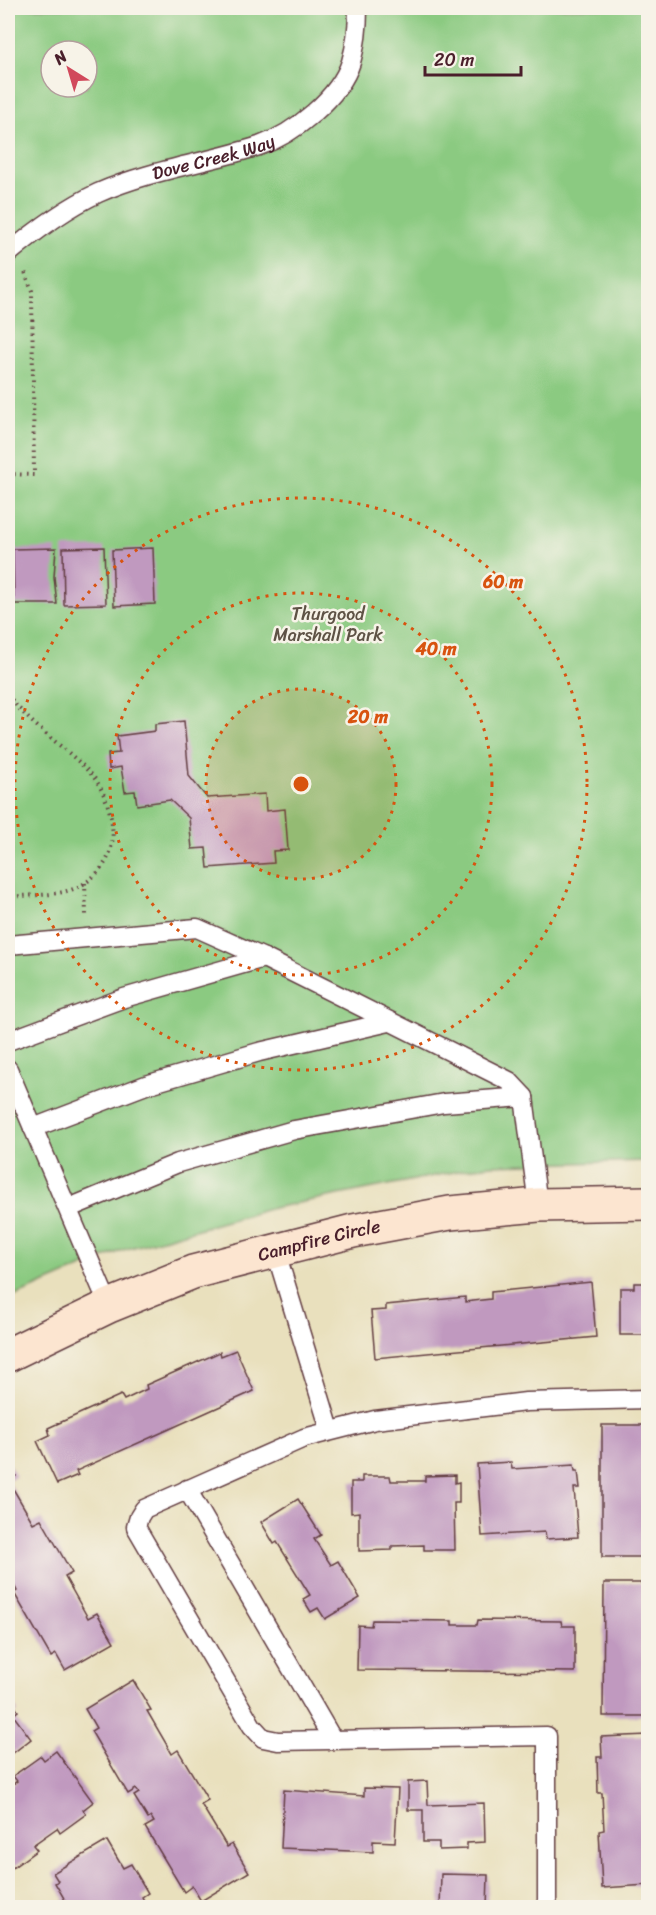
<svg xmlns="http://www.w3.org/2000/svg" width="656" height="1915" font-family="Sriracha,sans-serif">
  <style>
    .green { fill: #8bca81; stroke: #6a7456; stroke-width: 1.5; fill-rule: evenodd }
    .building { fill: #c099bf }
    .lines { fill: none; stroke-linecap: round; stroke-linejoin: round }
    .lane-casing { stroke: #623c41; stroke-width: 21 }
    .secondary-casing { stroke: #623c41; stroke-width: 36 }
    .path { stroke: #623c41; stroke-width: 4; stroke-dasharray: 1.5 4.5; stroke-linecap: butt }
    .lane { stroke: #fff; stroke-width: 18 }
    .secondary { stroke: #fce5d0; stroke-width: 33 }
    .ring { fill: none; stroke: #d8530f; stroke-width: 3; stroke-dasharray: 3 6 }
    .labels { text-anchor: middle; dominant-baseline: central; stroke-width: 5; stroke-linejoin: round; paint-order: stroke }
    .street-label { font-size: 18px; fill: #4a1f2b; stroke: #f7f3e8 }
    .park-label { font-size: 18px; fill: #5e5245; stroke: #f7f3e8 }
    .centre { fill: #d8530f; stroke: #f7f3e8; stroke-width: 3 }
    .ring-label { font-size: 18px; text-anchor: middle; font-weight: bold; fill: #d8530f; stroke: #f7f3e8; stroke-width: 5; stroke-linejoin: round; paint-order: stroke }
  </style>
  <rect width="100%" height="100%" fill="#f7f3e8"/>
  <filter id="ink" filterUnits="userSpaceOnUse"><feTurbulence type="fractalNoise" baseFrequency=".0167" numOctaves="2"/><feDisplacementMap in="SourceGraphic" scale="12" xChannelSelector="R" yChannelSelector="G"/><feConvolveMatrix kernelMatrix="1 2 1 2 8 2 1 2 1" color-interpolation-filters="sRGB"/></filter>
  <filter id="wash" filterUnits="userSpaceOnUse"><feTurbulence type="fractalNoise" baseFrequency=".008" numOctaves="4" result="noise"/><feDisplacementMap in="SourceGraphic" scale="24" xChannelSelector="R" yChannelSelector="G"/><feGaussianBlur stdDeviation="1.35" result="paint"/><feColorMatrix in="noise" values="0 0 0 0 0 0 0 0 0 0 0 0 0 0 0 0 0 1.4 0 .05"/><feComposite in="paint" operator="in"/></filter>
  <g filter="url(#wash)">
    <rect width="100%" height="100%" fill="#e9e0bd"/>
    <path class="green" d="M8 8H648V1161L489 1165 273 1208 123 1250 8 1299ZM51 51H87V87H51Z"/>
    <g id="blocks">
      <g class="building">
        <path d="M104 547 106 604 64 605 63 548Z"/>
        <path d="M56 548 54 577 57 604H14L13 549Z"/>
        <path d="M153 548 155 604 114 606 112 550Z"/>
        <path d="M184 721 189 776 207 798 265 794 266 811 285 809 288 850 273 851 274 863 208 868 206 848 192 849 189 818 170 800 137 805 135 791 125 792 121 767 109 769 108 754 119 753 117 736 155 731V724Z"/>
        <path d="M591 1282 596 1337 375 1358 371 1311 386 1310V1305L465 1297V1302L491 1299V1292Z"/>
        <path d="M634 1283H648V1335H620V1288H634Z"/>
        <path d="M236 1350 254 1391 76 1471 78 1475 57 1484 37 1441 50 1435 48 1428 121 1395 124 1400 147 1389 146 1385 220 1352 221 1356Z"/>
        <rect x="602" y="1425" width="46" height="132"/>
        <path d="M8 1462 16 1476 8 1480 33 1523 41 1519 72 1573 65 1577 88 1618 97 1613 114 1642 65 1670 56 1654 51 1657 14 1593 17 1591 8 1574Z"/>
        <path d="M511 1462 512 1469 574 1465 575 1471H578L580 1488H574L578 1537 546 1539 545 1532 482 1536 477 1464Z"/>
        <path d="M455 1475V1483L459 1482V1503H454L455 1550H424V1545L392 1546V1550L359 1551V1512L351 1513V1482H362V1476H390L391 1481H425V1476Z"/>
        <path d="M298 1499 321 1535 314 1539 331 1565 338 1561 360 1598 325 1619 318 1608 311 1612 303 1599 310 1595 277 1542 274 1544 261 1522Z"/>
        <path d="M604 1583H648V1716H603Z"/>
        <path d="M372 1620 452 1621V1625H477L478 1620 561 1621 562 1626H575V1672L357 1670 358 1625 371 1626Z"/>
        <path d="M133 1680 151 1710 147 1711 172 1754 178 1750 208 1800 201 1804 227 1847 232 1844 249 1872 201 1901 192 1886 184 1892 145 1827 154 1822 151 1817 148 1819 134 1796 139 1793 136 1789 128 1794 91 1731 96 1728 85 1709Z"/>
        <path d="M8 1696 18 1711 13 1715 31 1739 8 1757Z"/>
        <path d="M648 1735V1885L602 1888 599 1831 604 1830 602 1793H598L597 1757H602L601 1737Z"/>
        <path d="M56 1751 93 1802 83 1810 86 1814 60 1833 57 1828 33 1845 37 1850 8 1871V1788L17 1781 13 1776 41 1756 44 1760Z"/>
        <path d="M427 1781 428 1805 484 1803 485 1842 467 1843V1849L439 1850V1842H423V1810H408V1782Z"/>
        <path d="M364 1788 398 1789 395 1842 373 1841V1852L281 1848 284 1790 364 1796Z"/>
        <path d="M107 1841 123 1868 131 1864 148 1893 142 1897 148 1908H64L61 1903 65 1900 55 1883 58 1881 53 1873Z"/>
        <path d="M441 1874 488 1875 487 1908H440Z"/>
      </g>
    </g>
  </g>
  <g filter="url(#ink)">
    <use href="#blocks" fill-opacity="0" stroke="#623c41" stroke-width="1.5"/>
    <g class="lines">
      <g class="lane-casing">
        <g id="lane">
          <path id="s1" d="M8 254C35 231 66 208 98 193 150 170 206 163 259 146 294 134 340 97 351 62 356 45 358 25 358 8"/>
          <path d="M8 945 197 928 264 958 509 1081 524 1097 538 1205"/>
          <path d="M8 1041 124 998 264 958"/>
          <path d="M8 1069 109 1306"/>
          <path d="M33 1128 146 1085 259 1052 389 1022"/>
          <path d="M69 1208 178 1163 294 1130 444 1103 524 1097"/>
          <path d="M275 1249 330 1430"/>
          <path d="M187 1489 333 1740"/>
          <path d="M547 1908V1736L278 1741 263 1738 252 1726 136 1527 139 1517 144 1509 304 1438 375 1420 526 1402 648 1399"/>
        </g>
      </g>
      <g class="secondary-casing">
        <g id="secondary">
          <path id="s2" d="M8 1355 109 1306 193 1272 353 1231 450 1213 538 1205 648 1203"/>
        </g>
      </g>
      <g class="path">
        <path d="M8 474 34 475 32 291 25 272"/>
        <path d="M8 695C31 727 65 746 91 774 106 790 117 827 111 848 107 868 87 886 67 891 50 896 25 895 8 897"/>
        <path d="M85 883 86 915"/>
      </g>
      <use href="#lane" class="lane"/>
      <use href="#secondary" class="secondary"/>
    </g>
  </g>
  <circle cx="301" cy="784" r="95" fill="#d8530f" fill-opacity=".12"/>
  <g class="ring">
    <circle cx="301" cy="784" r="95"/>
    <circle cx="301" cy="784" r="191"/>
    <circle cx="301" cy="784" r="286"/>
  </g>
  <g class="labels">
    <g class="street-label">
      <text stroke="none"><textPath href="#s1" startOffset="230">Dove Creek Way</textPath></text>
      <text stroke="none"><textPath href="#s2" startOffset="333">Campfire Circle</textPath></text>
    </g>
    <g class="park-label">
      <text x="328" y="614">Thurgood<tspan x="328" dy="21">Marshall Park</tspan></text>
    </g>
  </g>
  <circle cx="301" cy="784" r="9" class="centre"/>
  <g class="ring-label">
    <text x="503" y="588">60 m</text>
    <text x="436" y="655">40 m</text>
    <text x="368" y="723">20 m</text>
  </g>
  <rect width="656" height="1915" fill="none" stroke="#f7f3e8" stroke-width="30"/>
  <g transform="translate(69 69) rotate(323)"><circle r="28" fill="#f7f3e8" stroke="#b29e9c" stroke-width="1.5"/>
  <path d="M0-4.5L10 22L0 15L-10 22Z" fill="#d1495b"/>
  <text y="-9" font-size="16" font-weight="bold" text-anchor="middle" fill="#4a1f2b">N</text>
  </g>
  <path d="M425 66v9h96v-9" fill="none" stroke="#4a1f2b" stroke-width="3"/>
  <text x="434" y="66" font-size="18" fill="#4a1f2b" stroke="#f7f3e8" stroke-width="4.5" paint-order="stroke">20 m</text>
</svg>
